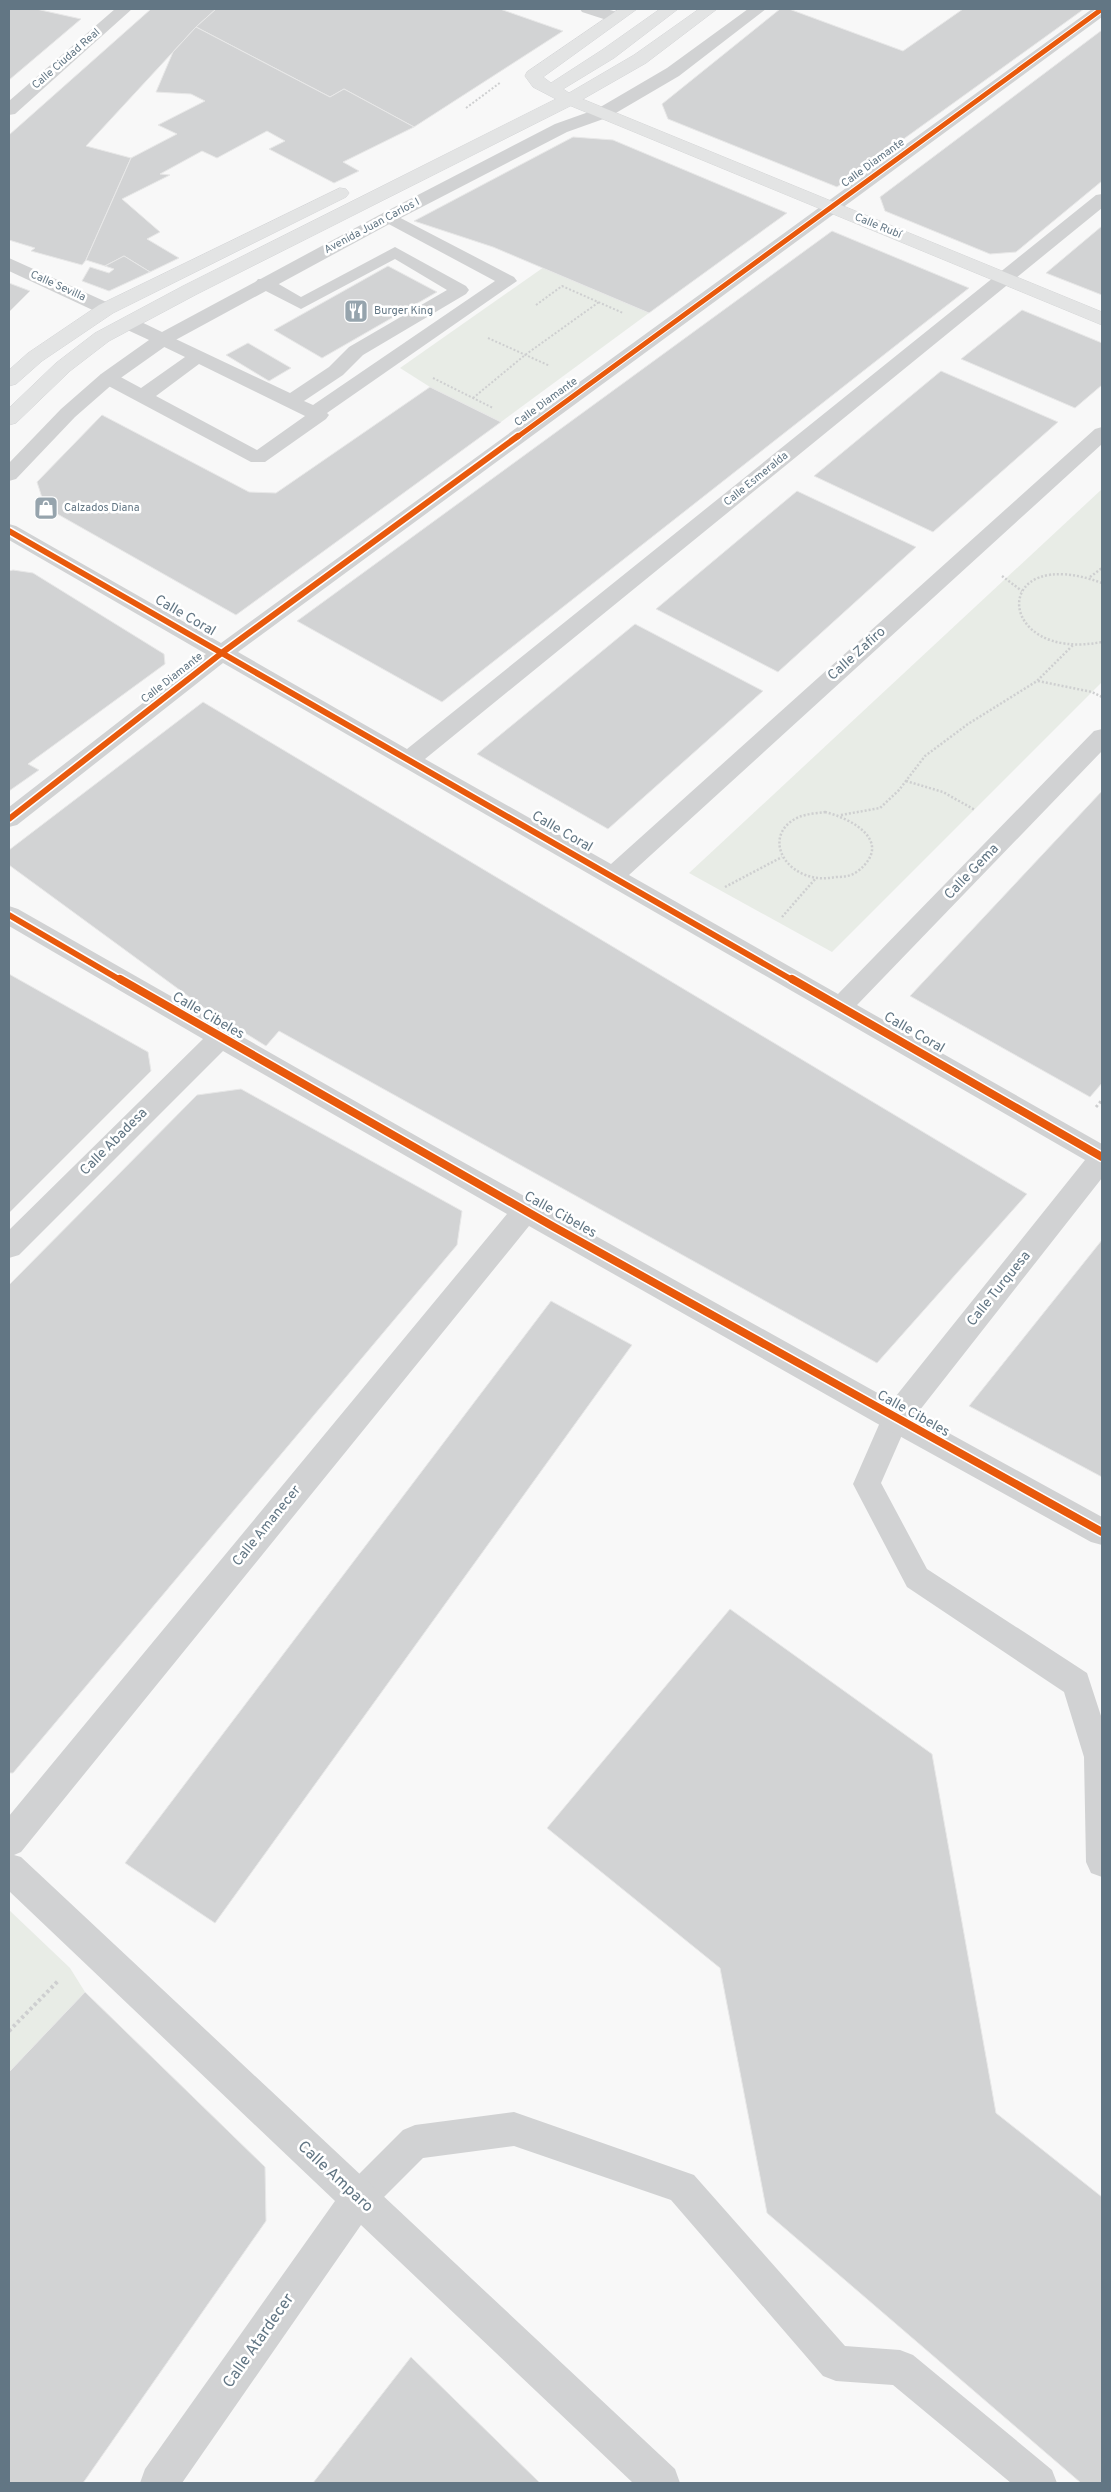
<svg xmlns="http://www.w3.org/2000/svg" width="1111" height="2492" font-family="Overpass,sans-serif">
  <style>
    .green { fill: #e8ece6 }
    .building { fill: #d2d3d4; stroke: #e8e8e8 }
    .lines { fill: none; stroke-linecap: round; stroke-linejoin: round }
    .secondary-casing { stroke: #d5d6d7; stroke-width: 1 }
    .primary-casing { stroke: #d4d5d7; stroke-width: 1 }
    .path-far3 { stroke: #cecfd0; stroke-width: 2; stroke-dasharray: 2 2; stroke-linecap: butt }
    .path-far2 { stroke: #cecfd0; stroke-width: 2.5; stroke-dasharray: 2 2; stroke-linecap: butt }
    .path-far1 { stroke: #cecfd0; stroke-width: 3; stroke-dasharray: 2.5 2.5; stroke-linecap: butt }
    .path { stroke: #cecfd0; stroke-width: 4; stroke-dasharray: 3 3; stroke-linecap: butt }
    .lane { fill: #d1d2d3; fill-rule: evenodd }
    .street { fill: #d1d2d3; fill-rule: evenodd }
    .secondary { fill: #e3e4e4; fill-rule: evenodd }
    .primary { fill: #e3e4e4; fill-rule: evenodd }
    .cycleway-far2-casing { stroke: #fff; stroke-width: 7 }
    .cycleway-far1-casing { stroke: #fff; stroke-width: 9 }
    .cycleway-casing { stroke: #fff; stroke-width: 11 }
    .cycleway-far2 { stroke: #e8590c; stroke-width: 5 }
    .cycleway-far1 { stroke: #e8590c; stroke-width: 6 }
    .cycleway { stroke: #e8590c; stroke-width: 8 }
    .labels { text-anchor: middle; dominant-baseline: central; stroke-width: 5; stroke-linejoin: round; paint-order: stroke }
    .far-street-label { font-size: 11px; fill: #627684; stroke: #fff }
    .far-poi-label { font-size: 11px; fill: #627684; stroke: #fff; text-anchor: start }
    .street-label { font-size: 14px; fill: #627684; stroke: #fff }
    .near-street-label { font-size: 16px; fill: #627684; stroke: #fff }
  </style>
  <rect width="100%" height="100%" fill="#f8f8f8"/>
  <g class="green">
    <path d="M544 267 649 313 501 422 430 387 400 368Z"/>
    <path d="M1102 489V682L832 952 689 873Z"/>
    <path d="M9 1910 70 1968 85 1992 9 2072Z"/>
  </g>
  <g class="building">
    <path d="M9 9H36L81 19 9 80Z"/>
    <path d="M151 9H216L196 27 86 146 131 158 86 260 82 265 31 251 35 248 9 240V135Z"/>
    <path d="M216 9H500L563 31 414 127 344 89 330 97 196 27Z"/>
    <path d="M780 9H789L903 51 963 9H1084L837 187 668 119 662 104Z"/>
    <path d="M196 27 330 97 344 89 414 127 343 162 359 171 334 183 269 149 285 141 267 131 217 158 202 151 160 174 170 175 122 199 160 232 147 239 179 258 150 272 124 256 105 266 86 260 131 158 177 134 158 125 205 101 191 94 156 92 173 52Z"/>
    <path d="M1102 30V181L1016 252 990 254 885 211 880 197Z"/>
    <path d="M573 137 613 140 787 213 649 313 493 247 414 221Z"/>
    <path d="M1102 226V295L1046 273Z"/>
    <path d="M832 231 969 288 442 702 297 621Z"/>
    <path d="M124 256 150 272 109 291 82 281 90 267 109 273 114 269 105 266Z"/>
    <path d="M388 266 437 292 322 358 274 330Z"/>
    <path d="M9 283 30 291 9 312Z"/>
    <path d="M1022 310 1102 343V385L1075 408 961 359Z"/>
    <path d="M248 343 291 368 269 381 226 355Z"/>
    <path d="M941 371 1058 422 933 532 814 476Z"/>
    <path d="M430 387 501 422 236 615 45 507 37 482 102 415 249 492 276 493Z"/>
    <path d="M797 491 916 547 778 672 656 609Z"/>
    <path d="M13 570 33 573 164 654 165 664 28 764 39 770 9 791V571Z"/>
    <path d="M635 624 763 691 608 829 477 754Z"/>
    <path d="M203 702 1027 1194 877 1363 279 1031 266 1046 203 1007 9 865V850Z"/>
    <path d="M1102 791V1083L1090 1097 910 996Z"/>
    <path d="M9 974 148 1052 151 1071 9 1213Z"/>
    <path d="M241 1089 462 1211 457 1245 13 1773H9V1285L197 1095Z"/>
    <path d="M1102 1240V1477L969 1406Z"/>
    <path d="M551 1301 632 1345 215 1923 125 1863Z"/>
    <path d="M730 1609 932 1754 996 2113 1102 2197V2483H1081L767 2213 720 1968 547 1828Z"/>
    <path d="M85 1992 265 2167 266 2221 83 2483H9V2072Z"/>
    <path d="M411 2357 540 2483H313Z"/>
  </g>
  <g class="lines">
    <g class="secondary-casing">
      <path id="secondary" d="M570 94 1102 312V325L564 103 561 99 564 95Z"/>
    </g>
    <g class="primary-casing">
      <g id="primary">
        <path d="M619 9H637L543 77 551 83 602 50 660 9H678L614 58 563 89 569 93 634 55 699 9H717L646 63 576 103 197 294 109 341 70 371 16 423 9 425V408L56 363 95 333 183 286 556 99 533 87 525 76 527 72Z"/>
        <path d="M340 188 346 189 349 193 346 197 113 313 42 361 16 384 9 386V370L28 353 99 305Z"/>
      </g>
    </g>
    <g class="path-far3">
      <path d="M466 108 501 82"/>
      <path d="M536 305 562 286 623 313"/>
      <path d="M488 338 550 366"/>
      <path d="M433 378 493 408"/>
      <path d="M473 398 525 355 599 302"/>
    </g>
    <g class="path-far2">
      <path d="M1002 576 1022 591"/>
      <path d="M1090 577 1102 568"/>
      <path d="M1102 583C989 541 994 663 1102 642"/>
      <path d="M1038 681 1092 692 1102 697"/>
      <path d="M906 781 943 792 975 810"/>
      <path d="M825 812C853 819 894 842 858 871 852 876 844 877 836 877 825 879 814 879 803 874 776 862 769 830 799 817 806 814 817 813 825 812Z"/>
      <path d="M841 815 880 808 899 790 925 756 968 724 1037 681 1073 645"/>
      <path d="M725 887 782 857"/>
      <path d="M782 917 816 878"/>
    </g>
    <path class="path-far1" d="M1096 1107 1102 1100"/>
    <path class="path" d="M9 2031 59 1980"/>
    <g class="lane">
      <path d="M580 9C593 8 616 7 624 18L616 23 582 12Z"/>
      <path d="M389 212 514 277 517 281 327 413 329 415 326 419 265 462H251L101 382 99 378 101 374H115L141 388 185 357 156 343 154 339 156 335 163 333 290 393 329 367 349 347 447 290 395 259 301 309 258 287 255 283 258 279H270L301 297 395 247 466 286 469 290 466 294 363 355 343 375 304 401 313 405 495 281 383 221 380 217 383 213ZM199 364 305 416 257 450 156 396Z"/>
      <path d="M895 1407 905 1411 909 1419 881 1483 927 1569 1087 1673 1102 1719V1877L1091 1873 1086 1862 1084 1757 1064 1692 907 1587 853 1484 885 1411Z"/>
      <path d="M514 2112 694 2175 845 2346 900 2350 913 2355 1052 2470 1057 2483H1011L893 2385 836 2381 823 2376 671 2200 514 2146 423 2158 370 2211 358 2216 346 2211 341 2199 346 2187 403 2130 415 2125Z"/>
    </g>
    <g class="street">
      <path d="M115 9H132L15 114 9 115V101Z"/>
      <path d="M748 9H766L679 76 609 117 567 132 395 221 170 343 115 382 75 417 16 479 9 481V463L61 409 101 374 149 340 121 327 118 323 121 319H135L162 332 383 213 555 124 597 109 667 68Z"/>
      <path d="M1092 9H1102V17L238 652 407 749 1096 195 1102 194V208L425 759 611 864 1095 429 1102 427V444L629 875 838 994 1094 731 1102 729V751L857 1005 1102 1144V1178L916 1415 1102 1517V1545L1091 1542 885 1428 529 1226 21 1852 14 1855 21 1857 675 2469 680 2483H633L361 2225 182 2483H140L145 2469 335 2201 9 1891V1816L507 1214 223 1051 19 1255 9 1258V1230L203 1039 9 926V906L18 909 427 1142 892 1401 1085 1160 223 663 17 825 9 827V807L206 654 9 540V524L16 526 221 643Z"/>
      <path d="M9 258 113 305 116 309 113 313H99L9 271Z"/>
    </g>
    <use href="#secondary" class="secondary"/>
    <use href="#primary" class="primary"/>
    <g class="cycleway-far2-casing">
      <path id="cycleway-far2" d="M516 438 1102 9"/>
    </g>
    <g class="cycleway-far1-casing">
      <g id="cycleway-far1">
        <path d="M9 531 794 981"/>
        <path d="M9 819 223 652 518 436"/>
        <path d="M9 915 122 981"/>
      </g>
    </g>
    <g class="cycleway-casing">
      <g id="cycleway">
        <path d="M120 979 554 1227 1102 1532"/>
        <path d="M792 979 1102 1157"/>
      </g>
    </g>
    <use href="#cycleway-far2" class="cycleway-far2"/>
    <use href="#cycleway-far1" class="cycleway-far1"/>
    <use href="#cycleway" class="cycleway"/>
  </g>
  <defs>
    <g id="restaurant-square" transform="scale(1.25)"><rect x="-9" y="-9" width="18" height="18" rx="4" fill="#96a4ad" stroke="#fff"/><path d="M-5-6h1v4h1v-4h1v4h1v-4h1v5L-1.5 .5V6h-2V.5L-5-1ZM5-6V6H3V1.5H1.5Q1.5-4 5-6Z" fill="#fff"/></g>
    <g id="shop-square" transform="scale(1.25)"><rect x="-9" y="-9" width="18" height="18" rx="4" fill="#96a4ad" stroke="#fff"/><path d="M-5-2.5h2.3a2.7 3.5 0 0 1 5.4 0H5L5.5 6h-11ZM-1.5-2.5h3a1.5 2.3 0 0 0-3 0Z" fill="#fff"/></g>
  </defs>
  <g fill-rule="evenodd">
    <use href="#restaurant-square" x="356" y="311"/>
    <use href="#shop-square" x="46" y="508"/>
  </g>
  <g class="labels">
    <g class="far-street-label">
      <text transform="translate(66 59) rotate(-41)">Calle Ciudad Real</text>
      <text transform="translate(873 163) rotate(-36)">Calle Diamante</text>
      <text transform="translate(372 226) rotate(-28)">Avenida Juan Carlos I</text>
      <text transform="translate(878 226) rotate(22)">Calle Rubí</text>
      <text transform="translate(58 286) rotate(24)">Calle Sevilla</text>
      <text transform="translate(546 402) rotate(-36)">Calle Diamante</text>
      <text transform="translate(756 479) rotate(-39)">Calle Esmeralda</text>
      <text transform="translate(172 678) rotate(-38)">Calle Diamante</text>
    </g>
    <g class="far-poi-label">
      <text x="374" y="311">Burger King</text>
      <text x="64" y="508">Calzados Diana</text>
    </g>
    <g class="street-label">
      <text transform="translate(185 616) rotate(30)">Calle Coral</text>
      <text transform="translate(857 654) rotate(-42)">Calle Zafiro</text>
      <text transform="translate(562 832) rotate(30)">Calle Coral</text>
      <text transform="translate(972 872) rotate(-46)">Calle Gema</text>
      <text transform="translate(208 1016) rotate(30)">Calle Cibeles</text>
      <text transform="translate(914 1033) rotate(30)">Calle Coral</text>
      <text transform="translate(114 1142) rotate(-45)">Calle Abadesa</text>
      <text transform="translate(560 1215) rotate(29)">Calle Cibeles</text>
      <text transform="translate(999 1289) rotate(-51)">Calle Turquesa</text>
      <text transform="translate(913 1414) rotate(29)">Calle Cibeles</text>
      <text transform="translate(267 1526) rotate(-51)">Calle Amanecer</text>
    </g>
    <g class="near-street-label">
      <text transform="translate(335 2177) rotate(43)">Calle Amparo</text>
      <text transform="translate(259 2341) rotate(-55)">Calle Atardecer</text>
    </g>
  </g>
  <rect width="1111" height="2492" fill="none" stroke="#627684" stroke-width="20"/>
</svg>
